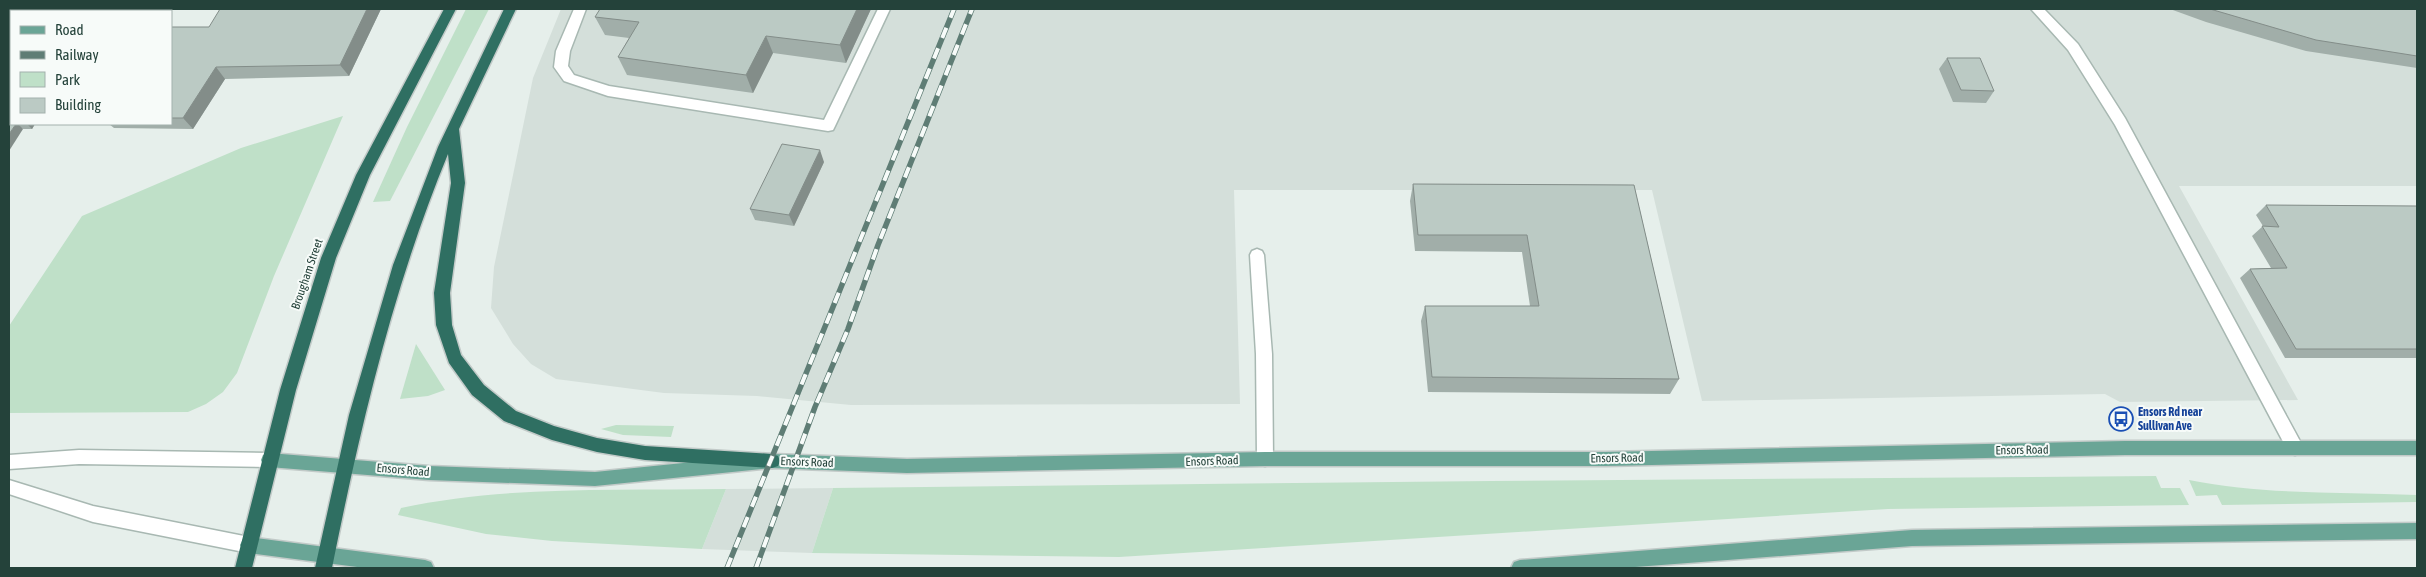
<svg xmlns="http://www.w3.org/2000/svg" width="2426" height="577" font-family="'Asap Condensed',sans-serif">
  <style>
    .built { fill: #d4dfda }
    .green { fill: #bfe0c8 }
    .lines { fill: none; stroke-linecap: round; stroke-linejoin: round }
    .minor-casing { stroke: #a8b8b2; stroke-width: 3 }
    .major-casing { stroke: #c2cac8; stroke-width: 3 }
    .highway-casing { stroke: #c2cac8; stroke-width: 3 }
    .minor { fill: #fff; fill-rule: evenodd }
    .major { fill: #6aa596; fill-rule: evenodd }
    .highway { fill: #2f6f62; fill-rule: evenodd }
    .rail-casing { stroke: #5f7d75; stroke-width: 5.5 }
    .rail { stroke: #f7fbf9; stroke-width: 4; stroke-dasharray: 11; stroke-linecap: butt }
    .wall { fill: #a1aea9 }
    .shaded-wall { fill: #838d89 }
    .building { fill: #bbcac4; stroke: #838d89 }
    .labels { text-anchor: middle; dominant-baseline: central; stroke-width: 4; stroke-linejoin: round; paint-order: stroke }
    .street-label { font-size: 12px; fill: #24423a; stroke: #f7fbf9 }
    .transit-label { font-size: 12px; font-weight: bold; fill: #164399; stroke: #f7fbf9; text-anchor: start }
  </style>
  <rect width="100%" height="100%" fill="#e6efeb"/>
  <g class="built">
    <path d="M561 9H2417V186H2179L2298 400 2120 402 2105 394 1702 401 1652 190H1234L1240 404 851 405 757 396 664 393 556 379 531 364 513 344 491 308 494 267 533 78Z"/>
    <path d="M833 488 812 553 702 549 726 489Z"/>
  </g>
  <g class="green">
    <path d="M466 9H489L390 201 373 202 407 127Z"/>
    <path d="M343 116 274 276 237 373 223 392 206 404 188 412 9 413V326L82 216 241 148Z"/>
    <path d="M416 344 445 390 428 396 400 399Z"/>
    <path d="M616 425 674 426 671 437 623 435 601 429Z"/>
    <path d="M2156 476 2161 488H2180L2189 505 1888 509 1119 557 812 553 833 488 1491 481Z"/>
    <path d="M2189 480C2264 495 2341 492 2417 495V502L2222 505 2217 495 2196 496Z"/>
    <path d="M726 489 702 549 552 541 486 534 398 515 401 508C507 485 618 491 726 489Z"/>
  </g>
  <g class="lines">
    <g class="minor-casing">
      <g id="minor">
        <path d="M574 9H586L570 51 568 66 574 75 609 86 824 120 878 9H890L835 126 833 130 828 131 608 96 564 81 554 67 556 51Z"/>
        <path d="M2031 9H2044L2078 44 2125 118 2301 443 2303 448 2301 453 2295 455 2289 453 2115 125 2068 50Z"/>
        <path d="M1257 249 1262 251 1264 255 1272 354 1273 459 1271 464 1265 466 1259 464 1257 459 1256 354 1250 255 1252 251Z"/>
        <path d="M79 450 269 453 275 455 277 460 275 465 269 467 79 464 9 469V455Z"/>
        <path d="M9 480 93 506 249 537 255 539 258 545 255 551 249 553 93 522 9 494Z"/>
      </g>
    </g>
    <g class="major-casing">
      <g id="major">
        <path d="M2125 441H2417V455H2125L1605 466H1265L907 473 772 468 595 486 429 480 269 467 263 465 261 460 263 455 269 453 429 466 595 472 772 454 907 459 1265 452H1605Z"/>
        <path d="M2417 523V539L1912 546 1622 568H1511L1514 562 1520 560 1912 530Z"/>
        <path d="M249 537 425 560 431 562 434 568H365L249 553 243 551 240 545 243 539Z"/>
      </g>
    </g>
    <g class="highway-casing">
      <g id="highway">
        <path d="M444 9H456L370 175 336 258 296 390 252 568H235L280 390 321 258 356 175Z"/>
        <path d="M504 9H516L459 129 465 183 450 293 452 325 461 355 484 385 516 411 554 426 597 438 645 446 772 454 778 456 780 461 778 466 772 468 645 460 597 452 552 440 504 421 472 395 449 363 436 325 434 293 451 183 448 154C393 287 360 428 332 568H315L349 415 393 265 438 147Z"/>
      </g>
    </g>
    <use href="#minor" class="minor"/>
    <use href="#major" class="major"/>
    <use href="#highway" class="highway"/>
    <g class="rail-casing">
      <g id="rail">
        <path d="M727 568 954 9"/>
        <path d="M756 568 815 407 848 329 878 245 972 9"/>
      </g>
    </g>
    <use href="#rail" class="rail"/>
  </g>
  <g class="wall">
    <path d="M381 9 349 76 225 79 193 129 114 128 109 124H171V27H209Z"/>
    <path d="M871 9 846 63 773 53 753 93 627 75 618 57 629 38 605 35 595 17Z"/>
    <path d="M2170 9H2417V68L2306 51 2206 22Z"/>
    <path d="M1947 58 1994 91 1986 103 1953 102 1939 69Z"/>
    <path d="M11 124H35L32 129H23Z"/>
    <path d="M824 162 794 226 755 220 750 209Z"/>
    <path d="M1413 184 1634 185 1679 379 1670 394 1428 392 1421 321 1425 306H1530L1522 252 1415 251 1410 201Z"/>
    <path d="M2266 205 2417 206V358H2285L2240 278 2250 269 2271 268 2252 236 2263 226 2256 215Z"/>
  </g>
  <g class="shaded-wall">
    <path d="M94 9H104L103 11H92Z"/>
    <path d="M367 9H381L349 76 340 65Z"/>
    <path d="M857 9H871L846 63 840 45Z"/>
    <path d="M766 36 773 53 753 93 746 75Z"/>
    <path d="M216 67 225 79 193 129 183 118Z"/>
    <path d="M16 124H18L23 129 9 151V134Z"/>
    <path d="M27 124H35L32 129Z"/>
    <path d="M820 150 824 162 794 226 789 215Z"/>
  </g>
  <g class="building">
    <path d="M22 9H94L92 11H20Z"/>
    <path d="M220 9H367L340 65 216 67 183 118H171V27H209Z"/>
    <path d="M600 9H857L840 45 766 36 746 75 618 57 639 22 595 17Z"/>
    <path d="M2210 9H2417V56L2316 40Z"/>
    <path d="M11 23V124H16L9 134V26Z"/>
    <path d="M1947 58H1980L1994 91 1961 90Z"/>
    <path d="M782 144 820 150 789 215 750 209Z"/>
    <path d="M1413 184 1634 185 1679 379 1432 377 1425 306H1539L1527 235H1418Z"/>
    <path d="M2266 205 2417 206V349H2296L2250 269 2287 268 2262 226 2279 227Z"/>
  </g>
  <defs>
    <g id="bus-ring" transform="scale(1.25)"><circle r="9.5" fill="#f7fbf9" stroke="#1a4fb4" stroke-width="1.5"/><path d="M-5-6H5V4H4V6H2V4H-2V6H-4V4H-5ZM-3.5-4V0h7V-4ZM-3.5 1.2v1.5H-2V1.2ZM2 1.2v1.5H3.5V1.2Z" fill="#1a4fb4"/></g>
  </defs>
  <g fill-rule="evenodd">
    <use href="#bus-ring" x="2121" y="419"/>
  </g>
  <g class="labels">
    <g class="street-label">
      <text transform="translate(307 274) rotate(-71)">Brougham Street</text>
      <text transform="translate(2022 450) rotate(-1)">Ensors Road</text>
      <text transform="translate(1617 458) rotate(-1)">Ensors Road</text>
      <text transform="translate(1212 461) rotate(-2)">Ensors Road</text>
      <text transform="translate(807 462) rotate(2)">Ensors Road</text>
      <text transform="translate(403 470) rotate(5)">Ensors Road</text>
    </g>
    <g class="transit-label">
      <text x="2138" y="412">Ensors Rd near<tspan x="2138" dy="14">Sullivan Ave</tspan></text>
    </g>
  </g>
  <rect width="2426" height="577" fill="none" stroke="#24423a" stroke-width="20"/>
  <rect x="10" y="10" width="162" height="115" fill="#f7fbf9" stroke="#a3b1ad"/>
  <rect x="20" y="26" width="25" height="8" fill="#6aa596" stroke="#a3b1ad"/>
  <text x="55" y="35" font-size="15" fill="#24423a">Road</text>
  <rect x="20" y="51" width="25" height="8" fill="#5f7d75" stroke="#a3b1ad"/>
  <text x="55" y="60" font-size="15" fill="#24423a">Railway</text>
  <rect x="20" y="72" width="25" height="15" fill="#bfe0c8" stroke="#a3b1ad"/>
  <text x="55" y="85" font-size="15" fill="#24423a">Park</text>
  <rect x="20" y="98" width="25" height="15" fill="#bbcac4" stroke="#a3b1ad"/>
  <text x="55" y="110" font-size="15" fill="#24423a">Building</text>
</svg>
